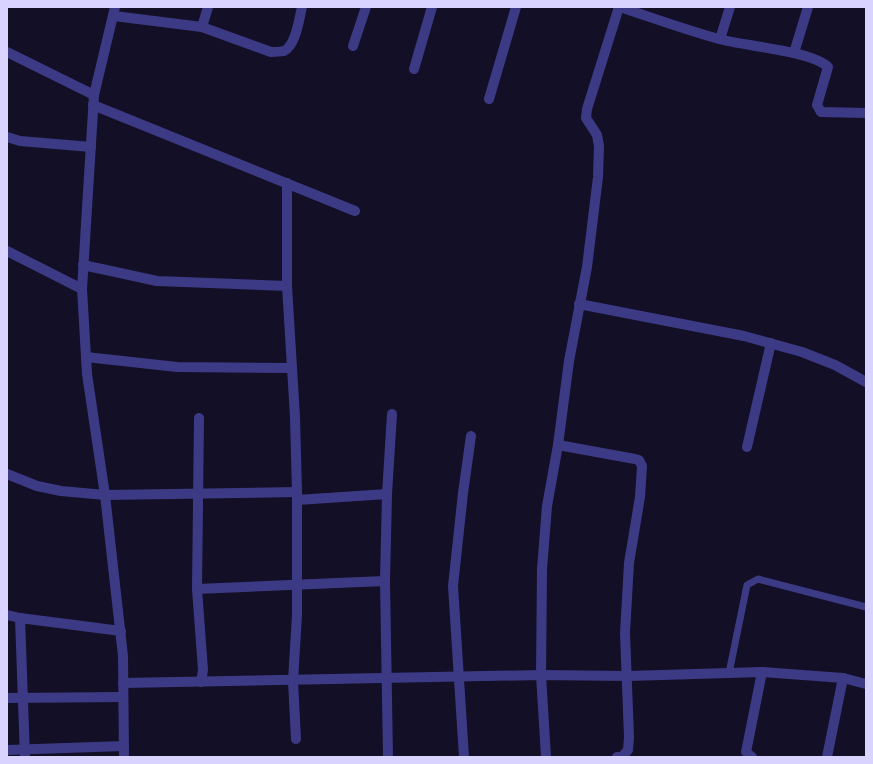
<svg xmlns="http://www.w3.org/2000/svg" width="873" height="764" font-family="Barlow,sans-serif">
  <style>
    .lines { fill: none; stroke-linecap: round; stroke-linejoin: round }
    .service { stroke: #3d3a85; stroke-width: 7 }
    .minor { stroke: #3d3a85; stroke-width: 10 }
  </style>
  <rect width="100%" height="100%" fill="#130f26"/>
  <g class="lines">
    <path class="service" d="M729 673 747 585 758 579 866 607"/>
    <g class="minor">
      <path d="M115 7 94 95 82 289 87 374 105 495 123 656 124 757"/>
      <path d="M620 7C653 18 686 30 719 39 744 46 812 51 828 67L817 105 821 112 866 113"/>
      <path d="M114 16 202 27 208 7"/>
      <path d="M202 27 271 52C275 52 280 52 284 51 296 45 299 19 302 7"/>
      <path d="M720 39 730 7"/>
      <path d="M353 46 366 7"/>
      <path d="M7 52 94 95"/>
      <path d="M794 53 808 7"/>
      <path d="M414 69 432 7"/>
      <path d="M489 99 516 7"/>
      <path d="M93 105 355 211"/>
      <path d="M7 137 20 141 91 147"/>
      <path d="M287 183V286L295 417 297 492V615L293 681 296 739"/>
      <path d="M7 251 82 289"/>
      <path d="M83 265 157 281 287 286"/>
      <path d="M579 304 744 336 802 352 835 365 866 382"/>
      <path d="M86 357 177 367 292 368"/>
      <path d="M199 418 197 589 203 670 201 682"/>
      <path d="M558 445 635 459 639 460 642 466 640 497 629 563 625 633 629 737 628 750 622 757H617"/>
      <path d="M747 447 771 343"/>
      <path d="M7 474 37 486 61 491 105 495 297 492"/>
      <path d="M387 494 392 414"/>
      <path d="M297 500 387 494 385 581 388 757"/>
      <path d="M197 589 385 581"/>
      <path d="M7 615 20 618 121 631"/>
      <path d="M20 618 25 757"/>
      <path d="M123 683 541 675 628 676 762 672 843 678 866 684"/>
      <path d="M7 698 123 697"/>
      <path d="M7 750 124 746"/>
      <path d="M464 757 453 586 463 493 471 436"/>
      <path d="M546 757 541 675 542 569 547 506 558 445 569 361 587 267 598 177 599 146 597 135 586 118 587 109 619 7"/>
      <path d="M752 757 746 752 762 672"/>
      <path d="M827 757 843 678"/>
    </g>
  </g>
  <rect width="873" height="764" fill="none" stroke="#d9d4ff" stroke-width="16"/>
</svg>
